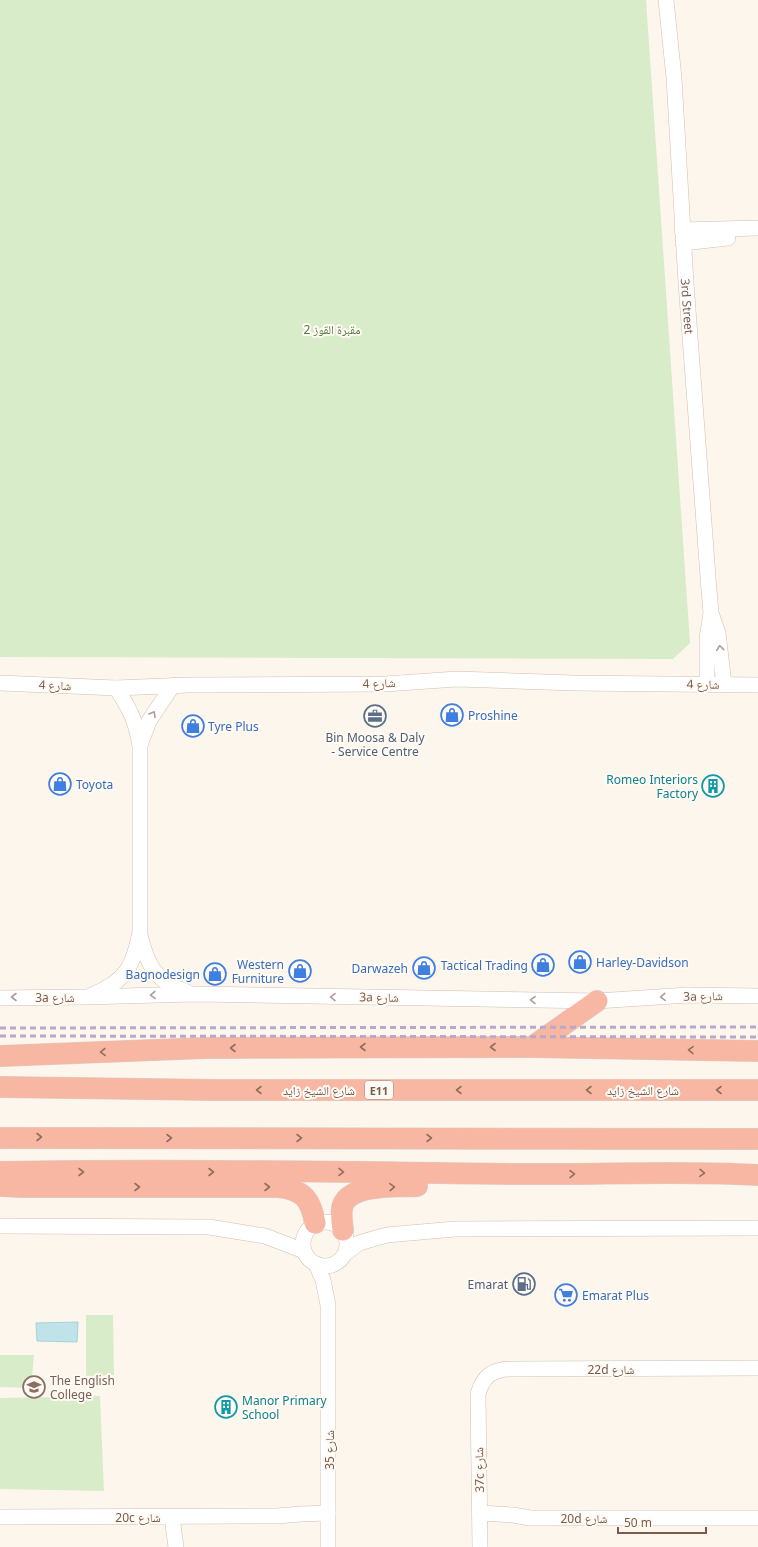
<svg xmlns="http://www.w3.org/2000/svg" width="758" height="1547" font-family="'Noto Sans','Noto Naskh Arabic',sans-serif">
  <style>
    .green { fill: #d8ecc9 }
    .water { fill: #bfe3e8; stroke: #a5d3da }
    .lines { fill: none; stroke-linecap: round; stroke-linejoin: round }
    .minor-casing { stroke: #d1beb0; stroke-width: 16 }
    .highway-casing { stroke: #dad1cd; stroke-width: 22 }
    .minor { stroke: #fff; stroke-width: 15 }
    .highway { stroke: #f7b7a3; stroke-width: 21 }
    .rail { stroke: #b9a8c9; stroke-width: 3; stroke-dasharray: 6 4; stroke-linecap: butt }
    .oneway { stroke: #af9d94 }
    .oneway2 { stroke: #936e5e }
    .labels { text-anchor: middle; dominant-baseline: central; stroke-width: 4; stroke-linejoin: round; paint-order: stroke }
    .shield { fill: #fffaf3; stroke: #a28b7f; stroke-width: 1 }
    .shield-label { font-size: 11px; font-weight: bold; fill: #7a5c4d }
    .street-label { font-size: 12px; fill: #7a5c4d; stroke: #fffaf3 }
    .park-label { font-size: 12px; fill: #537a41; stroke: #fffaf3 }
    .shop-label { font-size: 12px; fill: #366cbe; stroke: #fffaf3; text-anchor: start }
    .service-label { font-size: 12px; fill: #4e5e75; stroke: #fffaf3 }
    .culture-label { font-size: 12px; fill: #0d838f; stroke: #fffaf3; text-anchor: end }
    .education-label { font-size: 12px; fill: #785e54; stroke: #fffaf3; text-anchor: start }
  </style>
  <rect width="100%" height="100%" fill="#fdf6ec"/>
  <g class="green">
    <path d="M0 0H646L690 643 673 659 0 657Z"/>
    <path d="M86 1315H113L114 1375 86 1376Z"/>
    <path d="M0 1355H34L31 1388 0 1387Z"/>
    <path d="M100 1396 104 1491 0 1489V1398Z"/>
  </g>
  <path class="water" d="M78 1322 77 1342 37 1341 36 1323Z"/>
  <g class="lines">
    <g class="minor-casing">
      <g id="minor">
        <path id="s1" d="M666 0 674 78 686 283 709 590 711 613 718 633 724 684"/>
        <path d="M682 230 758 228"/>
        <path d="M683 243 728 238"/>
        <path d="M0 683 116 688 189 685 385 684 457 679 574 683 758 685"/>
        <path d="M707 684V638L711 614"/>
        <path d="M140 745 149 721 173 685"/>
        <path d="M140 935C147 965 156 982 187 992"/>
        <path d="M92 995C126 981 133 967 140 932V746C136 721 130 709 116 688"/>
        <path d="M0 998 86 997 194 994 597 1001 688 995 758 996"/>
        <circle cx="325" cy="1244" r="22"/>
        <path d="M0 1226 209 1227 265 1236 304 1251"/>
        <path d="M346 1253 359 1243 376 1238 387 1235 455 1229 758 1228"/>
        <path d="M316 1264 323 1280 328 1305V1547"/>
        <path d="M480 1513 513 1515 530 1518H758"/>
        <path d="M0 1517 277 1516 301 1514 328 1513"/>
        <path d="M172 1517 176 1547"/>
        <path d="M480 1547 478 1394C483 1376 493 1369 511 1369L758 1368"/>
      </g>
    </g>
    <g class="highway-casing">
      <g id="highway">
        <path d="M532 1047 597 1001"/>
        <path d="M0 1056 205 1048 532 1047 758 1051"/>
        <path d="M0 1087 215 1090H758"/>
        <path d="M0 1138 758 1139"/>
        <path d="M0 1172C171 1169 343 1172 514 1174 596 1175 677 1170 758 1175"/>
        <path d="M0 1186 22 1187H279C304 1190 311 1200 315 1223"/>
        <path d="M343 1230C342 1223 341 1215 342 1208 347 1183 397 1187 417 1186"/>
      </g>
    </g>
    <use href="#minor" class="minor"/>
    <use href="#highway" class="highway"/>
    <g class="rail">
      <path d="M0 1028 758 1027"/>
      <path d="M0 1036 758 1037"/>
    </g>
  </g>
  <defs><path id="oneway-chevron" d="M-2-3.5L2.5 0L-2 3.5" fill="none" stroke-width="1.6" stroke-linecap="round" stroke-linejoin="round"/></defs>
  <g class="oneway">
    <use href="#oneway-chevron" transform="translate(720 648) rotate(-96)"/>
    <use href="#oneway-chevron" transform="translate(153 714) rotate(-59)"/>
    <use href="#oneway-chevron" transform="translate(153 995) rotate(178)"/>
    <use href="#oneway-chevron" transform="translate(14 997) rotate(180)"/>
    <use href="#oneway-chevron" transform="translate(333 997) rotate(-179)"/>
    <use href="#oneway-chevron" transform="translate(663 997) rotate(176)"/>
    <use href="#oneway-chevron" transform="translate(533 1000) rotate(-179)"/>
  </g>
  <g class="oneway2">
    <use href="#oneway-chevron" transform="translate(363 1047) rotate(180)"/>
    <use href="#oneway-chevron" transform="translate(493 1047) rotate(180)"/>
    <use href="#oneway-chevron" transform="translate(233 1048) rotate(180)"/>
    <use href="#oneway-chevron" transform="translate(691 1050) rotate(-179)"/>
    <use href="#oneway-chevron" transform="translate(103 1052) rotate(178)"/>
    <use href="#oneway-chevron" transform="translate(259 1090) rotate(180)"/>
    <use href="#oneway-chevron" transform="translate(459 1090) rotate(180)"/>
    <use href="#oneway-chevron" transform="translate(589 1090) rotate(180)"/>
    <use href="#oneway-chevron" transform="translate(719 1090) rotate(180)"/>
    <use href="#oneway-chevron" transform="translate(39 1137)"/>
    <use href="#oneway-chevron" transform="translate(169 1138)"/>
    <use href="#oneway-chevron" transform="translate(299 1138)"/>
    <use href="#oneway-chevron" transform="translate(429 1138)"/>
    <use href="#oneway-chevron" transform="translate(81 1172)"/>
    <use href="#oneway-chevron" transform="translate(211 1172)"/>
    <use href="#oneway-chevron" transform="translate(341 1172) rotate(1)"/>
    <use href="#oneway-chevron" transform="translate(702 1173) rotate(2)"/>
    <use href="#oneway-chevron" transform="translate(572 1174) rotate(-1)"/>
    <use href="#oneway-chevron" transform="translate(137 1187)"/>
    <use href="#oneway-chevron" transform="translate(267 1187)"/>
    <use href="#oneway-chevron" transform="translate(392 1187) rotate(-3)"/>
  </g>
  <defs>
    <g id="shop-ring" transform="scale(1.15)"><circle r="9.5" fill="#fffaf3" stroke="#3f7fe0" stroke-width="1.5"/><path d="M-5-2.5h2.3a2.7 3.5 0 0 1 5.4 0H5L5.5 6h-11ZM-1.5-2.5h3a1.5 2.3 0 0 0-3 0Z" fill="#3f7fe0"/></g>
    <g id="office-ring" transform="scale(1.15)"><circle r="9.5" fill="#fffaf3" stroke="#5c6f8a" stroke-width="1.5"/><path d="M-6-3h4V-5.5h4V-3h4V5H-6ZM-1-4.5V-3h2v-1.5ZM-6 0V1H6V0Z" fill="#5c6f8a"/></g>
    <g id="building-ring" transform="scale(1.15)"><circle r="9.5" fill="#fffaf3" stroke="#0f9aa8" stroke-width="1.5"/><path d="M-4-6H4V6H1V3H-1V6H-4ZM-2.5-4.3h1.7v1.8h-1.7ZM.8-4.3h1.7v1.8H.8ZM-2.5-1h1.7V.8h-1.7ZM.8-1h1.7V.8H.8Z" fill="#0f9aa8"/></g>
    <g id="fuel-ring" transform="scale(1.15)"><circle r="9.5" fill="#fffaf3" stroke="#5c6f8a" stroke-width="1.5"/><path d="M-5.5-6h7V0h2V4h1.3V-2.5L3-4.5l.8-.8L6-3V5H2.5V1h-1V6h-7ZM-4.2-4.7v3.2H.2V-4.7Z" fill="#5c6f8a"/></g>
    <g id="supermarket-ring" transform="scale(1.15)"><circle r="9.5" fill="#fffaf3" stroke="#3f7fe0" stroke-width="1.5"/><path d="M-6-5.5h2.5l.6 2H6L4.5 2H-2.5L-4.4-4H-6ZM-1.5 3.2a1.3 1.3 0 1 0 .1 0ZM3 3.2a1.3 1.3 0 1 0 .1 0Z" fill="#3f7fe0"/></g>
    <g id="school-ring" transform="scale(1.15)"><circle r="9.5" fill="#fffaf3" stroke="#8d6e63" stroke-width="1.5"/><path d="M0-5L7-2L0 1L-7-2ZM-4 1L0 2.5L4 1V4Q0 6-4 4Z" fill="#8d6e63"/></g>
  </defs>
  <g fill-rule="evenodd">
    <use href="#shop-ring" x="452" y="715"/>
    <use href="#office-ring" x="375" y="716"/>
    <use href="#shop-ring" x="193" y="726"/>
    <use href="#shop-ring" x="60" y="784"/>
    <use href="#building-ring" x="713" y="786"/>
    <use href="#shop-ring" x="580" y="962"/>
    <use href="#shop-ring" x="543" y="965"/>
    <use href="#shop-ring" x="424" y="968"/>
    <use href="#shop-ring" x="300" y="971"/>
    <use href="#shop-ring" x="215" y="974"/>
    <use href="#fuel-ring" x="524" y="1284"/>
    <use href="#supermarket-ring" x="566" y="1295"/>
    <use href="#school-ring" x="34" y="1387"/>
    <use href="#building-ring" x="226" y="1407"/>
  </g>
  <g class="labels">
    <rect class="shield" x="365" y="1081" width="28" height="18" rx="3"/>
    <g class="shield-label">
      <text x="379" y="1090">E11</text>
    </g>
    <g class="street-label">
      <text stroke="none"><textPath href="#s1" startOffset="307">3rd Street</textPath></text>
      <text transform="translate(379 683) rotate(-2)">شارع 4</text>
      <text transform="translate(703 684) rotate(1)">شارع 4</text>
      <text transform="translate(55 685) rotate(3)">شارع 4</text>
      <text transform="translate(703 996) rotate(-1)">3a شارع</text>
      <text x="55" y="997">3a شارع</text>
      <text transform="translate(379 997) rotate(1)">3a شارع</text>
      <text x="319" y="1090">شارع الشيخ زايد</text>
      <text x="643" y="1090">شارع الشيخ زايد</text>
      <text x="611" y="1369">22d شارع</text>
      <text transform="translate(329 1450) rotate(-90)">شارع 35</text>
      <text transform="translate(479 1470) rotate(-91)">37c شارع</text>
      <text x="138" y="1517">20c شارع</text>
      <text x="584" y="1518">20d شارع</text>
    </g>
    <g class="park-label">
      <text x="332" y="329">مقبرة القوز 2</text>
    </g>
    <g class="shop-label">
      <text x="468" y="715">Proshine</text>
      <text x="208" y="726">Tyre Plus</text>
      <text x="76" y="784">Toyota</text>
      <text x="596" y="962">Harley-Davidson</text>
      <text x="284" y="964" text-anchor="end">Western<tspan x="284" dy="14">Furniture</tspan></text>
      <text x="528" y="965" text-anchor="end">Tactical Trading</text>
      <text x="408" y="968" text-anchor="end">Darwazeh</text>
      <text x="200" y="974" text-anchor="end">Bagnodesign</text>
      <text x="582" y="1295">Emarat Plus</text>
    </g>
    <g class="service-label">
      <text x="375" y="737">Bin Moosa &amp; Daly<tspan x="375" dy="14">- Service Centre</tspan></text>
      <text x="508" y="1284" text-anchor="end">Emarat</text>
    </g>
    <g class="culture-label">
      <text x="698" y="779">Romeo Interiors<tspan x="698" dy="14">Factory</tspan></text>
      <text x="242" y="1400" text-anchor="start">Manor Primary<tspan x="242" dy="14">School</tspan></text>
    </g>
    <g class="education-label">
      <text x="50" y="1380">The English<tspan x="50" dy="14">College</tspan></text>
    </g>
  </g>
  <path d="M618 1527v6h88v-6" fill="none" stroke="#7a5c4d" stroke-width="2"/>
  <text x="624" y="1527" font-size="12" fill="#7a5c4d" stroke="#fffaf3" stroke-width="3" paint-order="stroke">50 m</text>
</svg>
